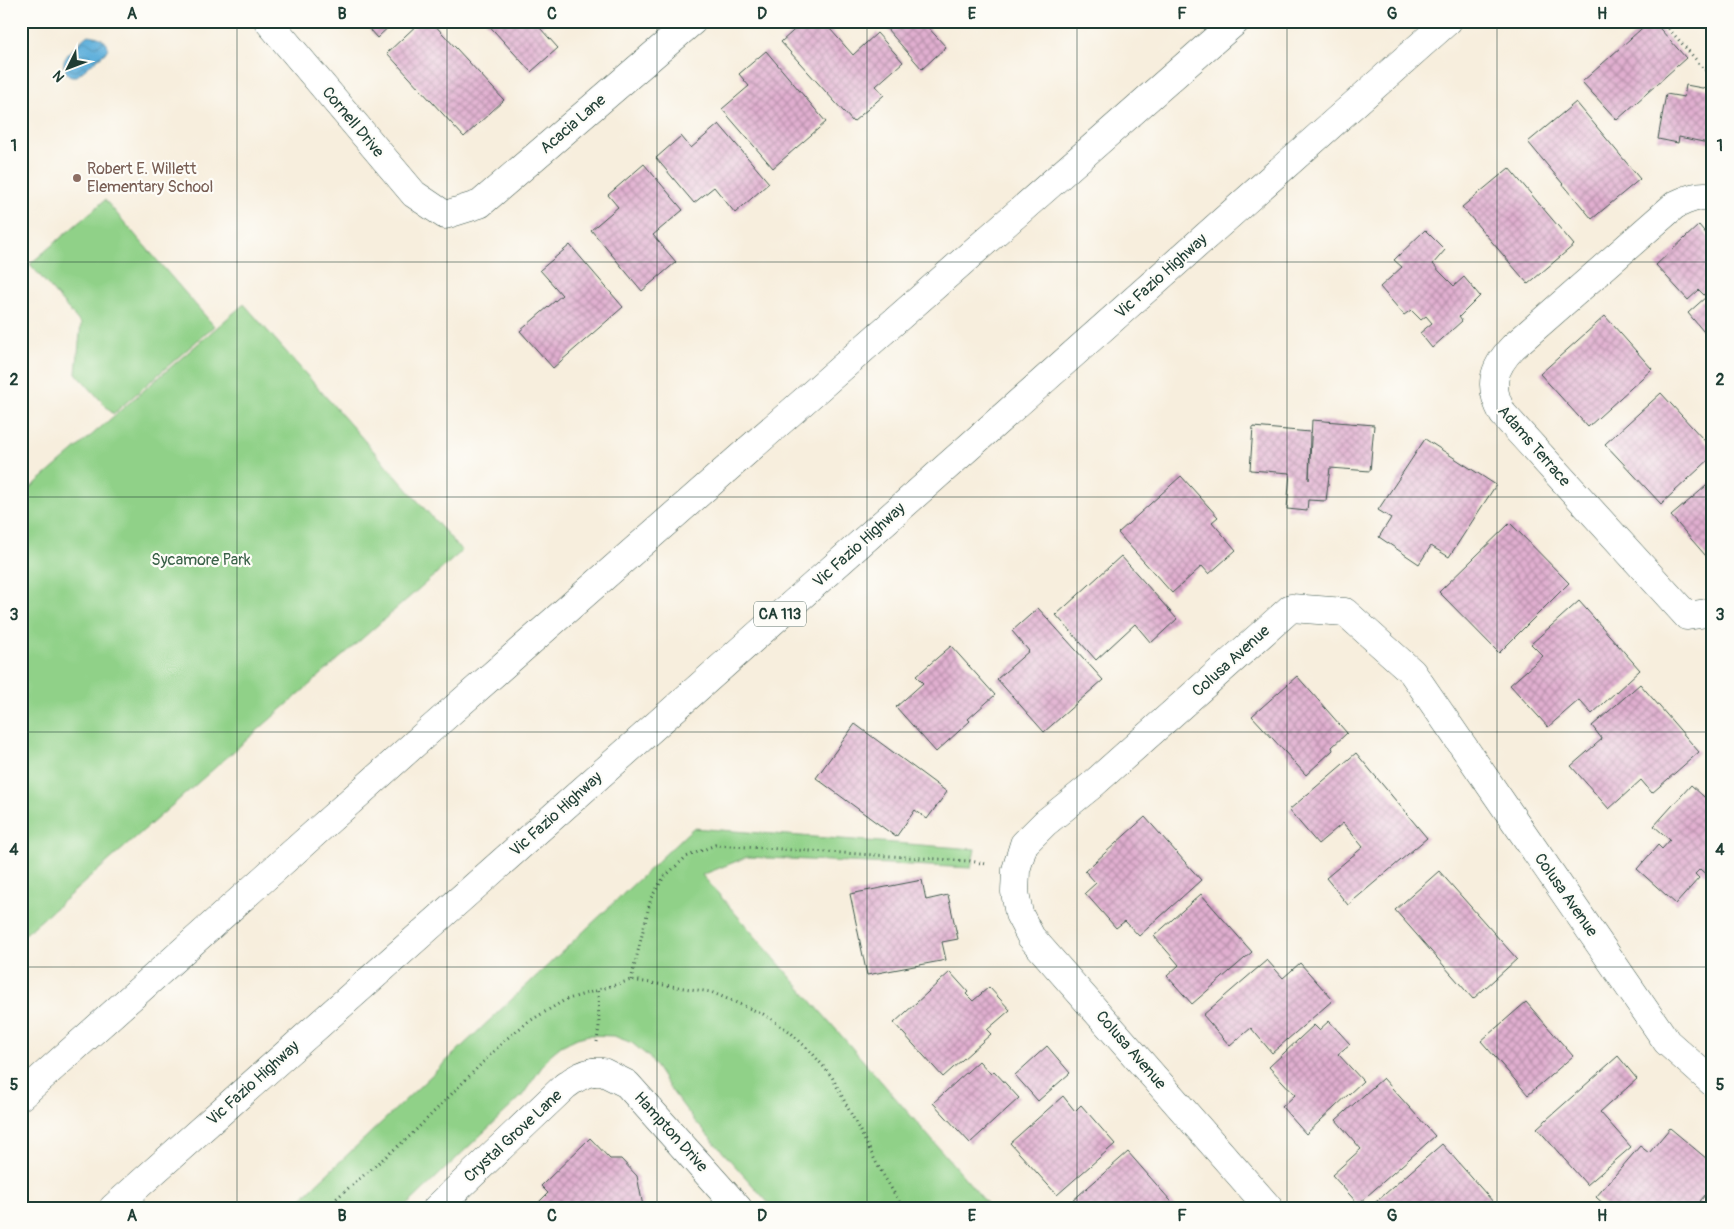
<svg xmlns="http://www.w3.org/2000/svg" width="1734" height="1229" font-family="Pangolin,sans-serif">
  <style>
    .green { fill: #90d188; stroke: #58875e }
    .water { fill: url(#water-waves); stroke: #407688 }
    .building { fill: url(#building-cross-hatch) }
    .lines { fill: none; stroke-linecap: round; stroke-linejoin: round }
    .street-casing { stroke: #3f584d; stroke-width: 29 }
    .secondary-casing { stroke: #3f584d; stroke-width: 29 }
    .highway-casing { stroke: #3f584d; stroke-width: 29 }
    .path { stroke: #3f584d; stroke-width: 3; stroke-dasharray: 1 4; stroke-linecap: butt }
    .street { stroke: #fff; stroke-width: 28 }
    .secondary { stroke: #fff; stroke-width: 28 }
    .highway { stroke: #fff; stroke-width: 28 }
    .grid { fill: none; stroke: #1f3d34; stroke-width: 1; stroke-opacity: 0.55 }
    .education-dot { fill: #8d6e63; stroke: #fdfcf7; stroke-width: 2 }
    .labels { text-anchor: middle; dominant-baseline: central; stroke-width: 4.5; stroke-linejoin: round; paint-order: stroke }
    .shield { fill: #fdfcf7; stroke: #62766e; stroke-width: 1 }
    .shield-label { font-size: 15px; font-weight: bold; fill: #1f3d34 }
    .street-label { font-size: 16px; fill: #1f3d34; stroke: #fdfcf7 }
    .education-label { font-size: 16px; fill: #785e54; stroke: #fdfcf7; text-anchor: start }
    .park-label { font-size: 16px; fill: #3b6249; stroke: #fdfcf7 }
    .neatline { fill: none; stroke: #1f3d34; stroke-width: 2 }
    .grid-label { font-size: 16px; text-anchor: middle; font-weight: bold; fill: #1f3d34 }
  </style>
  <defs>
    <pattern id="water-waves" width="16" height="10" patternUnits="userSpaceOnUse" patternTransform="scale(1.25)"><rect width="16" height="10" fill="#60b0db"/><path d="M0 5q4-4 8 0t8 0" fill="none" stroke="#4f90b2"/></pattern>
    <pattern id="building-cross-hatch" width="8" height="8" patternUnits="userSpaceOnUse" patternTransform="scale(1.25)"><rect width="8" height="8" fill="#e1afd0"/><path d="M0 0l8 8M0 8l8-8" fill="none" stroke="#b690aa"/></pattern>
  </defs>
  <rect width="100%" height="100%" fill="#fdfcf7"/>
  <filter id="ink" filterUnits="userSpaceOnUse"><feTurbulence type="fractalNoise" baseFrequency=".02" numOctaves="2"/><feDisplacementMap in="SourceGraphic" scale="10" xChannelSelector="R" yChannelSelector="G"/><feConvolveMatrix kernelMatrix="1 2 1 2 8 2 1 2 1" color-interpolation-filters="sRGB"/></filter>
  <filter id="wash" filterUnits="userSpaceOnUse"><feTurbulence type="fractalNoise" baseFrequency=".0096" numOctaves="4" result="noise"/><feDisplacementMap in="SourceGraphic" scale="20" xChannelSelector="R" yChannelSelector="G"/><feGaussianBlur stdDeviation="1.12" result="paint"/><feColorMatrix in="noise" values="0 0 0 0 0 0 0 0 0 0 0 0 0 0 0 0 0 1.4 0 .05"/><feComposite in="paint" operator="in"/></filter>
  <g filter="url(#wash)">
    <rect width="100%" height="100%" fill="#f7eedd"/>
    <g class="green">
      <path d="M105 200 214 326 113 414 76 373 81 324 30 264Z"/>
      <path d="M244 304 462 551 21 938V496Z"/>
      <path d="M693 828 975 849 971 868 747 857 702 875 991 1208H773L694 1120 671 1090 650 1058 632 1043 614 1036 589 1035 577 1038 561 1046 550 1055 522 1096 404 1208H291Z"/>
    </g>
    <path class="water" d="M88 35C97 36 106 38 108 48L105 53 77 76H70C57 64 66 56 76 46 80 42 83 38 88 35Z"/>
    <g id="blocks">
      <g class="building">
        <path d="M362 21H395L377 38Z"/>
        <path d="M421 21H431L504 100 464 137 387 53Z"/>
        <path d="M485 21H548L540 28 558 48 531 72Z"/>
        <path d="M804 21H823L853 55 877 33 903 62 876 86 884 95 853 122 781 42Z"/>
        <path d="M880 21H929L925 24 946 47 922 69Z"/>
        <path d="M1650 21H1653L1686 58 1617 120 1582 82Z"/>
        <path d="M766 51 826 122 773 168 722 109 749 86 739 74Z"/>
        <path d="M1686 85 1713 90V144L1679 137 1678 143 1658 139 1666 94 1684 97Z"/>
        <path d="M1576 102 1640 179 1592 219 1528 142Z"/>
        <path d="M719 124 769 183 735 213 714 187 694 203 656 158 681 136 691 148Z"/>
        <path d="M644 164 683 210 653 235 676 262 642 291 591 230 618 207 608 195Z"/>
        <path d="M1509 168 1574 245 1528 284 1462 207Z"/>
        <path d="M1699 225 1713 242V333L1709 338 1688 313 1706 297 1699 290 1688 300 1656 265Z"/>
        <path d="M1425 230 1445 250 1433 264 1440 272 1454 286 1464 277 1480 296 1459 317 1462 321 1432 348 1420 333 1432 323 1426 316 1421 320 1411 310 1404 315 1380 287 1402 267 1394 260Z"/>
        <path d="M570 245 623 307 553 368 520 331 562 295 540 270Z"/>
        <path d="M1605 316 1652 369 1588 427 1540 374Z"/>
        <path d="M1661 393 1713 450V456L1661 504 1605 444Z"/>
        <path d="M1312 420 1374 425 1370 471 1330 468 1326 501 1308 500 1307 511 1287 509 1290 473 1250 470 1253 427 1310 432 1309 480Z"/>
        <path d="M1425 439 1496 485 1449 557 1431 546 1419 564 1379 537 1391 518 1378 510Z"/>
        <path d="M1181 476 1218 517 1212 522 1236 550 1209 574 1202 566 1172 593 1118 533Z"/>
        <path d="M1713 480V564L1671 516Z"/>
        <path d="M1510 523 1569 583 1499 653 1439 592Z"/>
        <path d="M1121 556 1177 619 1151 643 1135 624 1096 660 1056 615Z"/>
        <path d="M1579 601 1640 670 1592 714 1579 700 1548 727 1510 685 1543 656 1531 644Z"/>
        <path d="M1038 608 1103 680 1044 732 997 679 1029 651 1012 631Z"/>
        <path d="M951 646 995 695 968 719 970 721 936 752 896 707 923 683 916 676Z"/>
        <path d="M1297 676 1347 733 1332 747 1333 750 1306 775 1252 716Z"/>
        <path d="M1640 684 1699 752 1652 793 1641 780 1609 809 1571 766 1602 739 1592 726Z"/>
        <path d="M855 724 947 792 927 819 915 810 896 837 816 778Z"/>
        <path d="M1356 753 1427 838 1348 905 1326 878 1363 847 1343 823 1318 844 1289 810Z"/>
        <path d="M1691 785 1713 805V881L1700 869 1695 874 1699 878 1676 904 1637 869 1658 845 1662 849 1670 840 1654 826Z"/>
        <path d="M1145 817 1201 880 1139 936 1125 921 1116 928 1085 893 1096 883 1085 871Z"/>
        <path d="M1439 871 1517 959 1473 999 1395 910Z"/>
        <path d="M922 880 926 900 948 895 958 939 942 942 946 960 867 975 850 894Z"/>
        <path d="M1201 894 1252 952 1192 1004 1167 976 1179 965 1154 936Z"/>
        <path d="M1267 960 1283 978 1300 963 1333 1000 1272 1053 1251 1028 1230 1046 1203 1015Z"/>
        <path d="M950 972 968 992 966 994 973 1001 989 987 1010 1010 987 1030 991 1034 943 1077 894 1023Z"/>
        <path d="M1526 1002 1573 1056 1528 1095 1481 1041Z"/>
        <path d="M1329 1021 1350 1044 1338 1054 1363 1081 1306 1134 1282 1107 1295 1095 1269 1067 1314 1025 1319 1030Z"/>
        <path d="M1047 1046 1070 1073 1038 1101 1015 1075Z"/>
        <path d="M1618 1056 1637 1079 1600 1112 1631 1147 1587 1185 1537 1128Z"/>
        <path d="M979 1061 991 1074 994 1071 1019 1098 970 1143 933 1103Z"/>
        <path d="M1383 1078 1435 1136 1358 1204 1332 1175 1361 1149 1336 1120Z"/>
        <path d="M1063 1096 1075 1111 1081 1105 1115 1144 1057 1195 1010 1143Z"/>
        <path d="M1670 1128 1713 1164V1186L1700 1201 1707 1208H1608L1596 1197 1640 1146 1649 1153Z"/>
        <path d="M590 1138 610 1159H621L637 1176 643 1206 642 1208H533L548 1193 541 1186Z"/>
        <path d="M1442 1144 1494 1203 1489 1208H1369Z"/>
        <path d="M1128 1152 1177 1208H1076L1071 1202Z"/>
      </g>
    </g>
  </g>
  <g filter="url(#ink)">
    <use href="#blocks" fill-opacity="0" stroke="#3f584d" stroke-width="1"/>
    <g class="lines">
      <g class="street-casing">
        <g id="street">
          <path d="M268 21 414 194 445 215 480 204 693 21"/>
          <path d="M1713 197C1699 194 1688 199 1675 205L1513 347C1492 369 1488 387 1503 414L1687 616 1713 612"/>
          <path d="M437 1208 565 1086C574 1079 582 1074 593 1072"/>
          <path d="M1269 1208 1031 937 1019 914 1015 892 1016 870 1024 844 1045 823 1091 786 1291 608 1345 612 1412 672 1667 1042 1713 1083"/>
        </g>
      </g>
      <g class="secondary-casing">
        <path id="secondary" d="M593 1072H603L627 1084 738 1208"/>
      </g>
      <g class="highway-casing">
        <g id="highway">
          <path d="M21 1096 430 730 1236 21"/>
          <path d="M113 1208 1448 21"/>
        </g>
      </g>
      <g class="path">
        <path d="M1662 21 1713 79"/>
        <path d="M631 980 651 898 664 877 686 857 715 845 970 861 986 864"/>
        <path d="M597 1042 599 1026 598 990"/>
        <path d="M325 1208 410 1136 505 1040 528 1022 565 1000 631 980 711 992 763 1014 789 1031 813 1054 832 1077 878 1166 903 1208"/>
      </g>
      <use href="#street" class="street"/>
      <use href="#secondary" class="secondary"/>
      <use href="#highway" class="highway"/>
    </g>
  </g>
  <path class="grid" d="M237 21V1208M447 21V1208M657 21V1208M867 21V1208M1077 21V1208M1287 21V1208M1497 21V1208M21 262H1713M21 497H1713M21 732H1713M21 967H1713"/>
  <circle class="education-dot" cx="77" cy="178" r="5"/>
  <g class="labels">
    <rect class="shield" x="754" y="601.5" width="52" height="25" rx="4"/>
    <g class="shield-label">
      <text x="780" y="614">CA 113</text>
    </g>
    <g class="street-label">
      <text transform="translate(353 122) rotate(50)">Cornell Drive</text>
      <text transform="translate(573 124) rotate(-41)">Acacia Lane</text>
      <text transform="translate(1161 276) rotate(-42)">Vic Fazio Highway</text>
      <text transform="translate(1534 446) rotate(49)">Adams Terrace</text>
      <text transform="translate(859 545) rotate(-42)">Vic Fazio Highway</text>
      <text transform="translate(1231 661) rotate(-42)">Colusa Avenue</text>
      <text transform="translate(556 814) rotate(-42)">Vic Fazio Highway</text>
      <text transform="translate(1566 895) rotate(55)">Colusa Avenue</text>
      <text transform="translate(1131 1050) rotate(49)">Colusa Avenue</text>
      <text transform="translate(253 1083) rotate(-42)">Vic Fazio Highway</text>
      <text transform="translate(671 1132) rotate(48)">Hampton Drive</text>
      <text transform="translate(513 1136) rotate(-43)">Crystal Grove Lane</text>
    </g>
    <g class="education-label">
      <text x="87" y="169">Robert E. Willett<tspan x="87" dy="18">Elementary School</tspan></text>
    </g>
    <g class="park-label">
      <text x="201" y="560">Sycamore Park</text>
    </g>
  </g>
  <rect width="1734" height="1229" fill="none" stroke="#fdfcf7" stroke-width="55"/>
  <g transform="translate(68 68) rotate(228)" stroke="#fdfcf7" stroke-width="4" paint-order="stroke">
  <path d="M0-4L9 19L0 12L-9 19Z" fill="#1f3d34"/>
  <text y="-8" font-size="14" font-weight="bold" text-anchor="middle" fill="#1f3d34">N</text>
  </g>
  <rect x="28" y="28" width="1678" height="1174" class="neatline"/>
  <g class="grid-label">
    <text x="132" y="19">A</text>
    <text x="342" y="19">B</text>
    <text x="552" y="19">C</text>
    <text x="762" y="19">D</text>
    <text x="972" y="19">E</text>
    <text x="1182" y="19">F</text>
    <text x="1392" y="19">G</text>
    <text x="1602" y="19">H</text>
    <text x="14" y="151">1</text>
    <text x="1720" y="151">1</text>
    <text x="14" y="385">2</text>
    <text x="1720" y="385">2</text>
    <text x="14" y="620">3</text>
    <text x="1720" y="620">3</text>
    <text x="14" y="855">4</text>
    <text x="1720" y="855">4</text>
    <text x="14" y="1090">5</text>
    <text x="1720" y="1090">5</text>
    <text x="132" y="1221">A</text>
    <text x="342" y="1221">B</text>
    <text x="552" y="1221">C</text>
    <text x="762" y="1221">D</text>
    <text x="972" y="1221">E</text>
    <text x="1182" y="1221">F</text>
    <text x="1392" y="1221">G</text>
    <text x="1602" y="1221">H</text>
  </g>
</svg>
